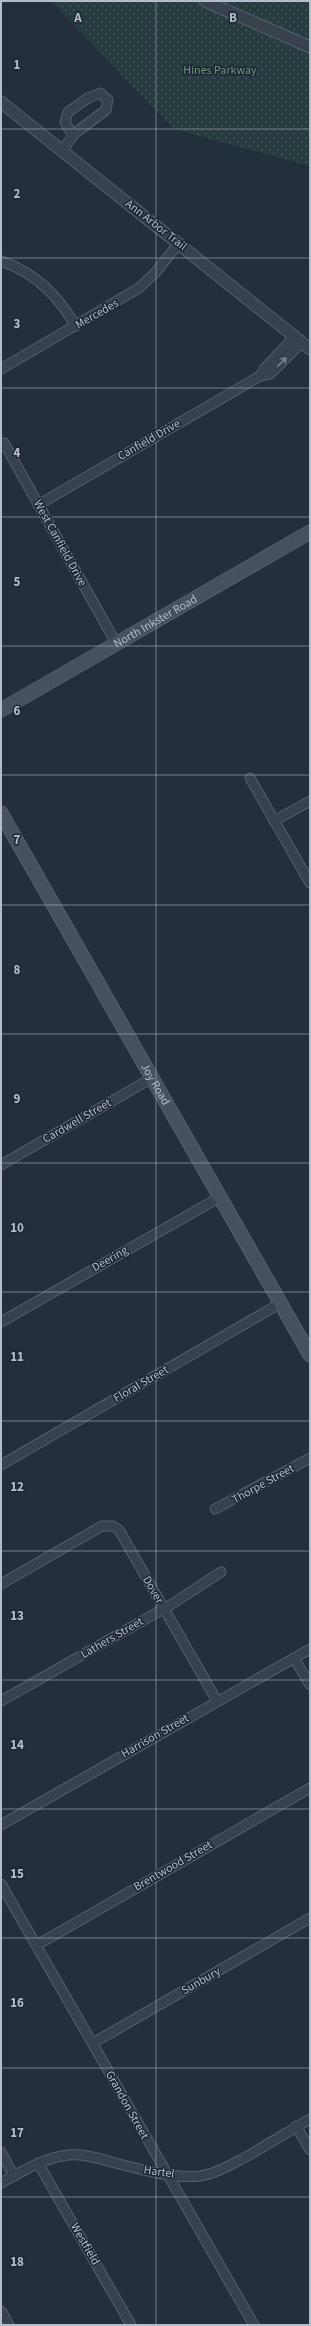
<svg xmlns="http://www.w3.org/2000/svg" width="311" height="2326" font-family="'Source Sans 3',sans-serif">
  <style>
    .park { fill: url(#park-dots) }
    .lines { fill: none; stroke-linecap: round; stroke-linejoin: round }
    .minor-casing { stroke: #565f6c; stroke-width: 11 }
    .tertiary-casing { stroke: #565f6c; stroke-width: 13 }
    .secondary-casing { stroke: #565f6c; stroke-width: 15 }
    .minor { stroke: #38414e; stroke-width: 9 }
    .tertiary { stroke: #38414e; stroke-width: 11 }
    .secondary { stroke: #465061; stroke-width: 13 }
    .oneway { stroke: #7c8592 }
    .grid { fill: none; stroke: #b4bcc9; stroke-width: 1; stroke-opacity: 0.55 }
    .labels { text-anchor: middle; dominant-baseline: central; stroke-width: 3; stroke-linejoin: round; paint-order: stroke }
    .park-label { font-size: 12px; fill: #6b9a76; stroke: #1d2633 }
    .street-label { font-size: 12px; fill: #b4bcc9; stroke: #1d2633 }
    .grid-label { font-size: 13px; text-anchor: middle; font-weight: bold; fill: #b4bcc9; stroke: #1d2633; stroke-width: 3; stroke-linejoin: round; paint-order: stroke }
  </style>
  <defs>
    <pattern id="park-dots" width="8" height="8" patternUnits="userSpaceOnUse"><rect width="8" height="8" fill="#263c3f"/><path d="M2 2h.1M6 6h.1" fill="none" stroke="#435659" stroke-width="1.8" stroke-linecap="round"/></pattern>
  </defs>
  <rect width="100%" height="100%" fill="#242f3e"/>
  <path class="park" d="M51 1H310V166L174 129Z"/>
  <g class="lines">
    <g class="minor-casing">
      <g id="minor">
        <path d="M62 151 75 133 106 110 108 100 100 93 88 98 68 112 65 122 73 136"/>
        <path d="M1 261C36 273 57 295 76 326"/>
        <path d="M1 369 139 288 155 273 179 243"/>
        <path d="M260 376 265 368 295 336"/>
        <path d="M4 443 116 643"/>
        <path d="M38 505 260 376 270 374 302 342"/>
        <path d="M250 778 310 883"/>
        <path d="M274 821 310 801"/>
        <path d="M1 1165 152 1078"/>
        <path d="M1 1322 220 1197"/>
        <path d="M1 1465 281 1303"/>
        <path d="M215 1509 310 1458"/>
        <path d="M1 1584 102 1526H113L119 1530 217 1701"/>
        <path d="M294 1658 310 1685"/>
        <path d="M1 1701 172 1604 221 1572"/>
        <path d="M1 1825 310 1649"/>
        <path d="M1 1884 254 2325"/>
        <path d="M37 1945 310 1788"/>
        <path d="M93 2043 310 1918"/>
        <path d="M296 2126 310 2150"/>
        <path d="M1 2152 14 2176"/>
        <path d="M38 2163 131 2325"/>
        <path d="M1 2183C21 2172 40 2160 62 2156 81 2152 101 2159 119 2164 142 2170 176 2179 200 2176 224 2174 286 2132 310 2119"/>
        <path d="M1 2311 9 2325"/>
      </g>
    </g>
    <g class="tertiary-casing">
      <g id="tertiary">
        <path d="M205 1 310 47"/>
        <path d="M1 102 310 349"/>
      </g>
    </g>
    <g class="secondary-casing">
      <g id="secondary">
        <path id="s1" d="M1 710 310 532"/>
        <path id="s2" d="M1 813 310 1355"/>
      </g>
    </g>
    <use href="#minor" class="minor"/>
    <use href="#tertiary" class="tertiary"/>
    <use href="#secondary" class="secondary"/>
  </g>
  <defs><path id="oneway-shaft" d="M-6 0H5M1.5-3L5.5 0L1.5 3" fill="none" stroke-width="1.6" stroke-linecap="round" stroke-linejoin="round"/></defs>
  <use class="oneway" href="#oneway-shaft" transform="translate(282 362) rotate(-45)"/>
  <path class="grid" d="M156 1V2325M1 129H310M1 258H310M1 388H310M1 517H310M1 646H310M1 775H310M1 905H310M1 1034H310M1 1163H310M1 1292H310M1 1421H310M1 1551H310M1 1680H310M1 1809H310M1 1938H310M1 2068H310M1 2197H310"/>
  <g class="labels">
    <g class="park-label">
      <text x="220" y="70">Hines Parkway</text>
    </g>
    <g class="street-label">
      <text transform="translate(156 225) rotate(38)">Ann Arbor Trail</text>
      <text transform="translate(97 314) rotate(-30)">Mercedes</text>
      <text transform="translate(149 440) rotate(-30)">Canfield Drive</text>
      <text transform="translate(60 543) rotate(61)">West Canfield Drive</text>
      <text stroke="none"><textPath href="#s1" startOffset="178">North Inkster Road</textPath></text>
      <text stroke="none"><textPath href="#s2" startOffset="312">Joy Road</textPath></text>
      <text transform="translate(77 1121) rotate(-30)">Cardwell Street</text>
      <text transform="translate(110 1259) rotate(-30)">Deering</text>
      <text transform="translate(141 1384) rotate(-30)">Floral Street</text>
      <text transform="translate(263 1484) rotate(-29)">Thorpe Street</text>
      <text transform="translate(153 1590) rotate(60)">Dover</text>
      <text transform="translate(112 1638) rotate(-30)">Lathers Street</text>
      <text transform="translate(155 1736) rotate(-30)">Harrison Street</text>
      <text transform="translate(173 1866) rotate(-30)">Brentwood Street</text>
      <text transform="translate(201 1981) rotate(-30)">Sunbury</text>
      <text transform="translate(127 2105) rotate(61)">Grandon Street</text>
      <text transform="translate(159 2172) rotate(8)">Hartel</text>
      <text transform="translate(85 2244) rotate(60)">Westfield</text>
    </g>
  </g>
  <g class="grid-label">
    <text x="78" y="22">A</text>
    <text x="233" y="22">B</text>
    <text x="17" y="69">1</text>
    <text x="17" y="198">2</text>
    <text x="17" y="328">3</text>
    <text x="17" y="457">4</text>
    <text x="17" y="586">5</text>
    <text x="17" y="715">6</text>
    <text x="17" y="844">7</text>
    <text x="17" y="974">8</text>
    <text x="17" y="1103">9</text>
    <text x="17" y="1232">10</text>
    <text x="17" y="1361">11</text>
    <text x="17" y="1491">12</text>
    <text x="17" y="1620">13</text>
    <text x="17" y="1749">14</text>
    <text x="17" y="1878">15</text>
    <text x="17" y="2007">16</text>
    <text x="17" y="2137">17</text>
    <text x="17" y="2266">18</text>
  </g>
  <rect width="311" height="2326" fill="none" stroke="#b4bcc9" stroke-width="4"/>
</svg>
